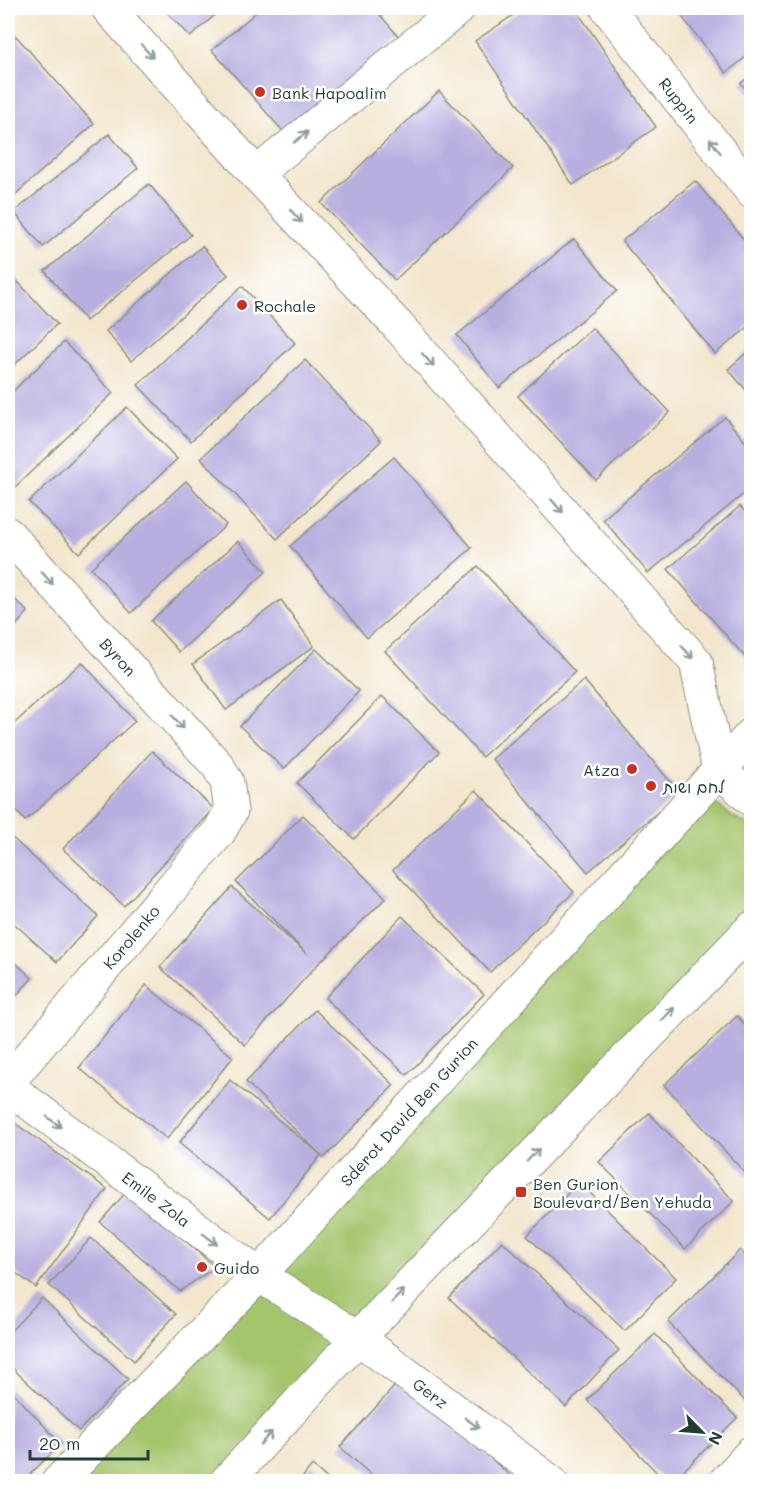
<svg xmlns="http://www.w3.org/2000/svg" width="759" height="1489" font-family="Mali,'Playpen Sans Hebrew',sans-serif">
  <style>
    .green { fill: #a5c56d; stroke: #628150; stroke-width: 1.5 }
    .building { fill: #b8afe0 }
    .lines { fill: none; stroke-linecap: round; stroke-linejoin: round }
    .minor-casing { stroke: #899280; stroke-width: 35 }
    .tertiary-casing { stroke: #899280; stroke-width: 35 }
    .minor { stroke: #fff; stroke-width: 33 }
    .tertiary { stroke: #fff; stroke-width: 33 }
    .oneway { stroke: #8f9e9a }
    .poi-dot { fill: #c8321e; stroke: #fff; stroke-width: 2 }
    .labels { text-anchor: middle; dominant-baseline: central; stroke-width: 5; stroke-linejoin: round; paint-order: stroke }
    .poi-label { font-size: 16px; fill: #1f3d34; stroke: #fff; text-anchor: start }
    .street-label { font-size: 16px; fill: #1f3d34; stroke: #fff }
  </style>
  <rect width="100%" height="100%" fill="#fff"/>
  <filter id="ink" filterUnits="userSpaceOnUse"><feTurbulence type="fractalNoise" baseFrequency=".0167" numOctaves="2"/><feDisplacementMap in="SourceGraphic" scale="12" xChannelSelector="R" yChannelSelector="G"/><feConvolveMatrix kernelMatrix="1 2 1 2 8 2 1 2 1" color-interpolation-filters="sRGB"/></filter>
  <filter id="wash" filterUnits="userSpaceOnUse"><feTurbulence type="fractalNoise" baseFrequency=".008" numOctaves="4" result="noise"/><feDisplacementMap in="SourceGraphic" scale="24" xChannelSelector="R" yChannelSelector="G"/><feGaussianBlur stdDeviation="1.35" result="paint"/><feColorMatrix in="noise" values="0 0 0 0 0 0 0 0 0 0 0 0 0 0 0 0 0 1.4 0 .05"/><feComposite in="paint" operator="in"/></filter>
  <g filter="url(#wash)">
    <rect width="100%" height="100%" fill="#f3e6cd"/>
    <path class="green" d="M712 800 734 818 751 826V929L229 1481 58 1482Z"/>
    <g id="blocks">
      <g class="building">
        <path d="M163 8H223L190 37Z"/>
        <path d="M261 8H374L400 38 287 136 212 50Z"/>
        <path d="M524 8H575L656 127 573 185 475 41Z"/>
        <path d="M686 8H752V52L726 73 679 13Z"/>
        <path d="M16 36 94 124 8 201V44Z"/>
        <path d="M752 75V97L741 83Z"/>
        <path d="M439 91 513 168 395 280 321 203Z"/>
        <path d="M109 134 138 168 43 247 14 212Z"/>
        <path d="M695 181 752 249V324L715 354 622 241Z"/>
        <path d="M149 184 191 235 86 321 45 271Z"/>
        <path d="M574 239 617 291 499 388 457 335Z"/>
        <path d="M202 246 228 275 131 361 106 331Z"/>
        <path d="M8 271 57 324 8 371Z"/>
        <path d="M242 286 295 343 191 441 138 385Z"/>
        <path d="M592 328 670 412 596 480 518 396Z"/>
        <path d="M64 342 113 393 13 489 8 484V396Z"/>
        <path d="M752 348V397L728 369Z"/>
        <path d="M305 360 381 441 277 539 201 458Z"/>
        <path d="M127 407 177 459 79 553 29 502Z"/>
        <path d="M725 417 752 450V487L648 573 603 519Z"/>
        <path d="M394 457 472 548 367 638 290 546Z"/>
        <path d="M186 481 226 525 131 613 91 568Z"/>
        <path d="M740 506 752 519V665L668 569Z"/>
        <path d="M238 541 266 572 179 652 151 621Z"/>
        <path d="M478 566 575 672 482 757 385 651Z"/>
        <path d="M8 593 28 612 8 634Z"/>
        <path d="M281 600 314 646 226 710 193 664Z"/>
        <path d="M316 649 359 691 284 769 240 726Z"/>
        <path d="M82 662 135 721 25 821 8 801V729Z"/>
        <path d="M584 680 680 793 588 872 492 759Z"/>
        <path d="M382 696 439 752 354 839 297 783Z"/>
        <path d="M152 751 214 809 124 906 63 849Z"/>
        <path d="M476 790 574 892 490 972 393 870Z"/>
        <path d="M303 815 386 898 317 965 245 1045 160 967 232 887 307 954 236 882Z"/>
        <path d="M8 834 98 916 57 962 8 918Z"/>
        <path d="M402 916 484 994 407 1075 325 998Z"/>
        <path d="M8 956 32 978 8 1005Z"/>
        <path d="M146 985 233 1057 167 1139 79 1068Z"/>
        <path d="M315 1010 394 1085 324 1158 246 1082Z"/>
        <path d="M737 1016 752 1032V1171L747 1175 664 1085Z"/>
        <path d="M230 1080 321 1155 270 1218 179 1143Z"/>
        <path d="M649 1113 734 1201 685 1249 599 1162Z"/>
        <path d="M12 1121 107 1189 36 1288 8 1267V1126Z"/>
        <path d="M579 1182 676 1278 625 1331 527 1236Z"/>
        <path d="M128 1190 215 1267 180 1291 100 1222Z"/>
        <path d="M91 1238 176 1314 134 1361 49 1285Z"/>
        <path d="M502 1241 619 1350 566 1407 449 1298Z"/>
        <path d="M740 1250 752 1262V1397L746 1402 668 1322Z"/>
        <path d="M42 1298 128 1379 79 1431 8 1364V1334Z"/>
        <path d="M655 1334 737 1418 672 1482H666L587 1400Z"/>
        <path d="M402 1378 517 1482H379L340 1447Z"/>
        <path d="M8 1387 61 1444 22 1482H8Z"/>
        <path d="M312 1465 331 1482H299Z"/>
      </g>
    </g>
  </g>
  <g filter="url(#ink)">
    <use href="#blocks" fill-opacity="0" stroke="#899280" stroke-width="1.5"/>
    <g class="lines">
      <g class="minor-casing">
        <g id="minor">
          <path id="s1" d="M607 8 752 192"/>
          <path d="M256 174 459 8"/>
          <path id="s2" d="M8 534 218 766 227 782 231 811 219 832 8 1082"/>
          <path id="s3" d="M8 1087 259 1275 358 1338 551 1482"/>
          <path d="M725 1482 752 1452"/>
        </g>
      </g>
      <g class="tertiary-casing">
        <g id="tertiary">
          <path d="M108 8 256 174 398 326 696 662 719 770 752 800"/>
          <path id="s4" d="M58 1482 259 1275 752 734"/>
          <path d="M226 1482 358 1338 752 928"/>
        </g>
      </g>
      <use href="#minor" class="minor"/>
      <use href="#tertiary" class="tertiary"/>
    </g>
    <defs><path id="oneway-shaft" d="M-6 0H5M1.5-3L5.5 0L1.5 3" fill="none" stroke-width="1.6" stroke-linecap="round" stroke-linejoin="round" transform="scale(1.5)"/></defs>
    <g class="oneway">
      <use href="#oneway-shaft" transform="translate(147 51) rotate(48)"/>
      <use href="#oneway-shaft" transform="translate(301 137) rotate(-39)"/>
      <use href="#oneway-shaft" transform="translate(715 146) rotate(-128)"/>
      <use href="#oneway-shaft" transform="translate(296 216) rotate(47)"/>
      <use href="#oneway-shaft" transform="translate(428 360) rotate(48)"/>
      <use href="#oneway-shaft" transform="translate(557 506) rotate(48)"/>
      <use href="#oneway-shaft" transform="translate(47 578) rotate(48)"/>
      <use href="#oneway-shaft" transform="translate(687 652) rotate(48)"/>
      <use href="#oneway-shaft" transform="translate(178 722) rotate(48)"/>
      <use href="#oneway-shaft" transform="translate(668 1014) rotate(-46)"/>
      <use href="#oneway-shaft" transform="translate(54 1122) rotate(37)"/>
      <use href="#oneway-shaft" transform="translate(533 1155) rotate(-46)"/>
      <use href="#oneway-shaft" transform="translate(210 1239) rotate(37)"/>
      <use href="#oneway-shaft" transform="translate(398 1296) rotate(-46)"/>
      <use href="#oneway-shaft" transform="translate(472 1423) rotate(37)"/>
      <use href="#oneway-shaft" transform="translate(266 1438) rotate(-47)"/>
    </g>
  </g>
  <g class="poi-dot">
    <circle cx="260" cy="92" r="6"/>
    <circle cx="242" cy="305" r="6"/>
    <circle cx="632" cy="769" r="6"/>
    <circle cx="651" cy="786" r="6"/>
    <rect x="515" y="1186" width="12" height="12" rx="3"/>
    <circle cx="202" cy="1267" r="6"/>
  </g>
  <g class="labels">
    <g class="poi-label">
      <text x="272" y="92">Bank Hapoalim</text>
      <text x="254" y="305">Rochale</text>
      <text x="620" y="769" text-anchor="end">Atza</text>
      <text x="663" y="786">לחם ושות</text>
      <text x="533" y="1183">Ben Gurion<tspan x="533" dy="18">Boulevard/Ben Yehuda</tspan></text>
      <text x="214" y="1267">Guido</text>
    </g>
    <g class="street-label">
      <text stroke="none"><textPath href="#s1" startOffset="117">Ruppin</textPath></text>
      <text stroke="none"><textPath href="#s2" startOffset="165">Byron</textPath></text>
      <text transform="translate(131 937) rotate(-50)">Korolenko</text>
      <text stroke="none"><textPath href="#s4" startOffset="510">Sderot David Ben Gurion</textPath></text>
      <text stroke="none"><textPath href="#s3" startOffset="186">Emile Zola</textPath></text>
      <text stroke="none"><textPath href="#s3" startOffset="522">Gerz</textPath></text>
    </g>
  </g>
  <rect width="759" height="1489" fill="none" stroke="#fff" stroke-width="30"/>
  <g transform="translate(702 1432) rotate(115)" stroke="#ffffff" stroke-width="4.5" paint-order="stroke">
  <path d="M0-4.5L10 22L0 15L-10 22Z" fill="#1f3d34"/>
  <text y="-9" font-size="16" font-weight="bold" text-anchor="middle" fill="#1f3d34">N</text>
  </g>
  <path d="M30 1450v9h118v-9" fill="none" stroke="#1f3d34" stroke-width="3"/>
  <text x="39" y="1450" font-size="18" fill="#1f3d34" stroke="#ffffff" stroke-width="4.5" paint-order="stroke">20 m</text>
</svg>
